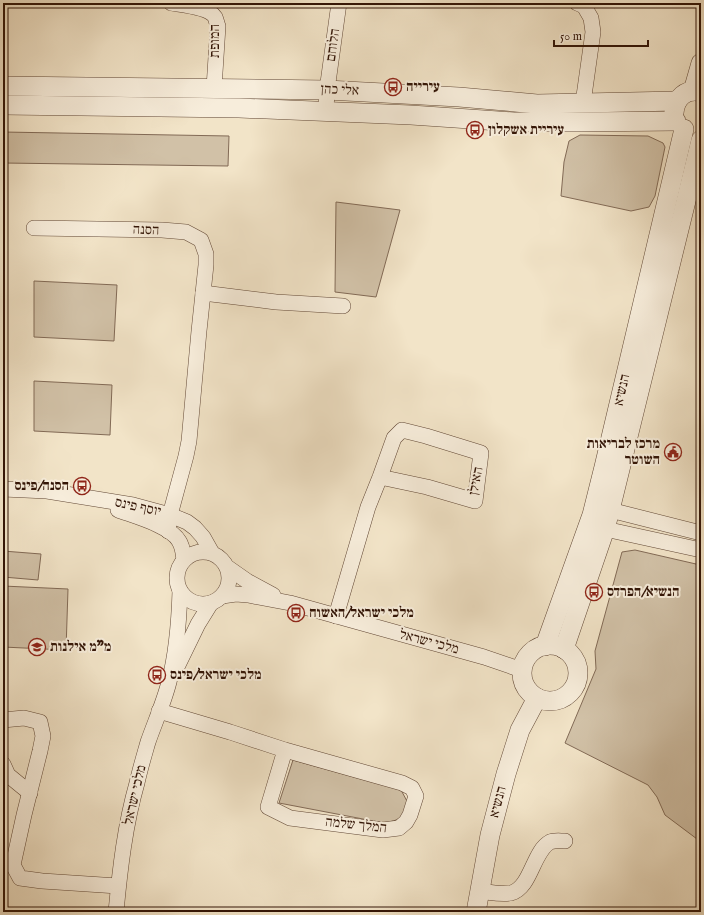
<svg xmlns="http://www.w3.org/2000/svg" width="704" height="915" font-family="'IM FELL English','Frank Ruhl Libre',serif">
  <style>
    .green { fill: #d1c1a7; stroke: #826a56 }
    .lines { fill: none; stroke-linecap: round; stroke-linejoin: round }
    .minor-casing { stroke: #624836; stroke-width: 16 }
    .tertiary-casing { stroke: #624836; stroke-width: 20 }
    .minor { stroke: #f7eddb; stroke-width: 15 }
    .tertiary { stroke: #f7eddb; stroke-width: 19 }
    .labels { text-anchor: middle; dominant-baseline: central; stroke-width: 4; stroke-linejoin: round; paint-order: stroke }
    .street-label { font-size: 14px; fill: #321406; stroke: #f7eddb }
    .poi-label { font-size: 14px; font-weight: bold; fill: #321406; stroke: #f7eddb; text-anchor: start }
  </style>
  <rect width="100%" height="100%" fill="#f2e4c8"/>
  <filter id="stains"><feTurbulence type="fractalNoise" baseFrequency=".005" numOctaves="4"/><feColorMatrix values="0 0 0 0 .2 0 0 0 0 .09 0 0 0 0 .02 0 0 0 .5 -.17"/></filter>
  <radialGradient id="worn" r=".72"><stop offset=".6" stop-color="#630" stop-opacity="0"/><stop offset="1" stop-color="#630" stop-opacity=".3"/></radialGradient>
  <g class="green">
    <path d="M3 132 229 136 228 166 3 163Z"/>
    <path d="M580 135 648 136 663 143 665 147 655 196 649 207 631 211 561 196 564 162 569 141Z"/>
    <path d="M336 202 400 210 376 297 335 292Z"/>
    <path d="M34 281 117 285 114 341 34 337Z"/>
    <path d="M34 381 112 385 110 435 34 431Z"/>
    <path d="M635 550 696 564 701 570V842L665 815 657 797 648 785 565 743 596 669 595 651 622 552Z"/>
    <path d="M3 551 41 554 38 580 3 577Z"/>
    <path d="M3 586 68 589 66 650 3 647Z"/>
    <path d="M293 760 401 790 408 803C403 819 399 820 384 823L279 803Z"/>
  </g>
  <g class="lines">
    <g class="minor-casing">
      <g id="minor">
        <path d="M171 3C182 5 209 7 215 17 216 19 217 24 218 26L214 88"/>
        <path d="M577 3 584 6 591 18 593 32 583 103"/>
        <path d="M326 111 327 90 339 3"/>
        <path d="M34 228 162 230 186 232 201 240 206 254V265L199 331 189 441 186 456 170 515 168 531"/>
        <path d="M203 293 276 302 343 306"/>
        <path d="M3 489 47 491 133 505 170 515 187 522 195 528 203 537 212 553"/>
        <path d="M118 510C134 516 171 526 179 541 183 547 183 553 184 560"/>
        <path d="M701 533 610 510 592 515 605 529 701 550"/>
        <circle cx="203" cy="578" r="26"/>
        <path d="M227 567 247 581 273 595"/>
        <path d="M222 596 236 594 248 595 290 603 484 657 522 670"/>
        <path d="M336 616 368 507 380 477 394 438 402 430 426 436 481 453 475 501 427 487 380 477"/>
        <path d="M178 665 198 624 211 603"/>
        <path d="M159 711 230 732 285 750 402 783 412 788 416 796 410 815 406 822 399 828 383 830 290 818 268 807 285 750"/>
        <path d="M3 720 24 718 40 722 43 736 40 751 24 815 13 865 20 878 42 881 118 886"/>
        <path d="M3 764 8 775 30 793"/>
        <path d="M479 891C490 892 500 895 511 893 531 888 533 851 550 842 554 840 560 841 565 841"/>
        <path d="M116 912C120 869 125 825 137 783 140 769 144 756 148 742 155 722 164 702 169 682 177 652 179 622 180 591"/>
      </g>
    </g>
    <g class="tertiary-casing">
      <g id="tertiary">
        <path d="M3 86 327 90 459 97 537 104 677 101"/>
        <path d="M693 91 701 63"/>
        <path d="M3 105 239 108 411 115 514 122H578L676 121"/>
        <path d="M674 113C675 98 686 88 701 92"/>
        <circle cx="550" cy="673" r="28"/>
        <path d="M545 646 592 515 604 467 684 129"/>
        <path d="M564 649 605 529 610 510 701 140"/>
        <path d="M476 912 490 835 506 774 520 730 537 698"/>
      </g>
    </g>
    <use href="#minor" class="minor"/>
    <use href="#tertiary" class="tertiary"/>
  </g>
  <defs>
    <g id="bus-ring" transform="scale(0.9)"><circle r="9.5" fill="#f7eddb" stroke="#8f2418" stroke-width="1.5"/><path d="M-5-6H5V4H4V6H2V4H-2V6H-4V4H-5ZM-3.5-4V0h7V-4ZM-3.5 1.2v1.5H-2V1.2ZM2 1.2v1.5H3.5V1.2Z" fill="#8f2418"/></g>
    <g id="civic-ring" transform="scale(0.9)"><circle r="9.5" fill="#f7eddb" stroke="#8f2418" stroke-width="1.5"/><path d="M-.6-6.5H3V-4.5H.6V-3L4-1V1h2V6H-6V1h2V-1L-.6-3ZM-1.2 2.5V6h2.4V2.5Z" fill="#8f2418"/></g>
    <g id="school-ring" transform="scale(0.9)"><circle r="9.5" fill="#f7eddb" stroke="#8f2418" stroke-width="1.5"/><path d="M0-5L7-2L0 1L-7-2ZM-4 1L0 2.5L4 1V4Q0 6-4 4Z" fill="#8f2418"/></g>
  </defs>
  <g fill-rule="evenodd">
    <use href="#bus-ring" x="393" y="87"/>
    <use href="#bus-ring" x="475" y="130"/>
    <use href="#civic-ring" x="673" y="452"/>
    <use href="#bus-ring" x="82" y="486"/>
    <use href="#bus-ring" x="594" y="592"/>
    <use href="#bus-ring" x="296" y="613"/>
    <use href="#school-ring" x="37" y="647"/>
    <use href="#bus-ring" x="157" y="675"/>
  </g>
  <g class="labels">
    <g class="street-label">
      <text transform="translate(215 41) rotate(-90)">המופת</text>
      <text transform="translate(333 45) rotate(-82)">הלוחם</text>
      <text transform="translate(340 90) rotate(3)">אלי כהן</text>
      <text transform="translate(146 230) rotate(2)">הסנה</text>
      <text transform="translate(622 390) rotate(-77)">הנשיא</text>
      <text transform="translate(476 481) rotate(-79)">האילן</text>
      <text transform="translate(138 507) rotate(12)">יוסף פינס</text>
      <text transform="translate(429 642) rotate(15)">מלכי ישראל</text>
      <text transform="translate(135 795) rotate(-77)">מלכי ישראל</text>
      <text transform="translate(498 802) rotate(-75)">הנשיא</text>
      <text transform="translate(356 825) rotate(6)">המלך שלמה</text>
    </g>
    <g class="poi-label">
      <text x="406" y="87">עירייה</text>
      <text x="488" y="130">עיריית אשקלון</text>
      <text x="660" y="444" text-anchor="end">מרכז לבריאות<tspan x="660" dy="16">השוטר</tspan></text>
      <text x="69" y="486" text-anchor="end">הסנה/פינס</text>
      <text x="607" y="592">הנשיא/הפרדס</text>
      <text x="309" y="613">מלכי ישראל/האשוח</text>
      <text x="50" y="647">מ"מ אילנות</text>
      <text x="170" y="675">מלכי ישראל/פינס</text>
    </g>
  </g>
  <rect width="704" height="915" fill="none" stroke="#f2e4c8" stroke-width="16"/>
  <rect x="4" y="4" width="696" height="907" fill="none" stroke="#321406" stroke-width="2"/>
  <rect x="8" y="8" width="688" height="899" fill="none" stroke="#321406"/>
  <path d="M554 40v6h94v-6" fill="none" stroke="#321406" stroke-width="2"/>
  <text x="560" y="40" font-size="12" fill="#321406" stroke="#f7eddb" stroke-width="3" paint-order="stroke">50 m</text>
  <rect width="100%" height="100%" filter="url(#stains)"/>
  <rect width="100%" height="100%" fill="url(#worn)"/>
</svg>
